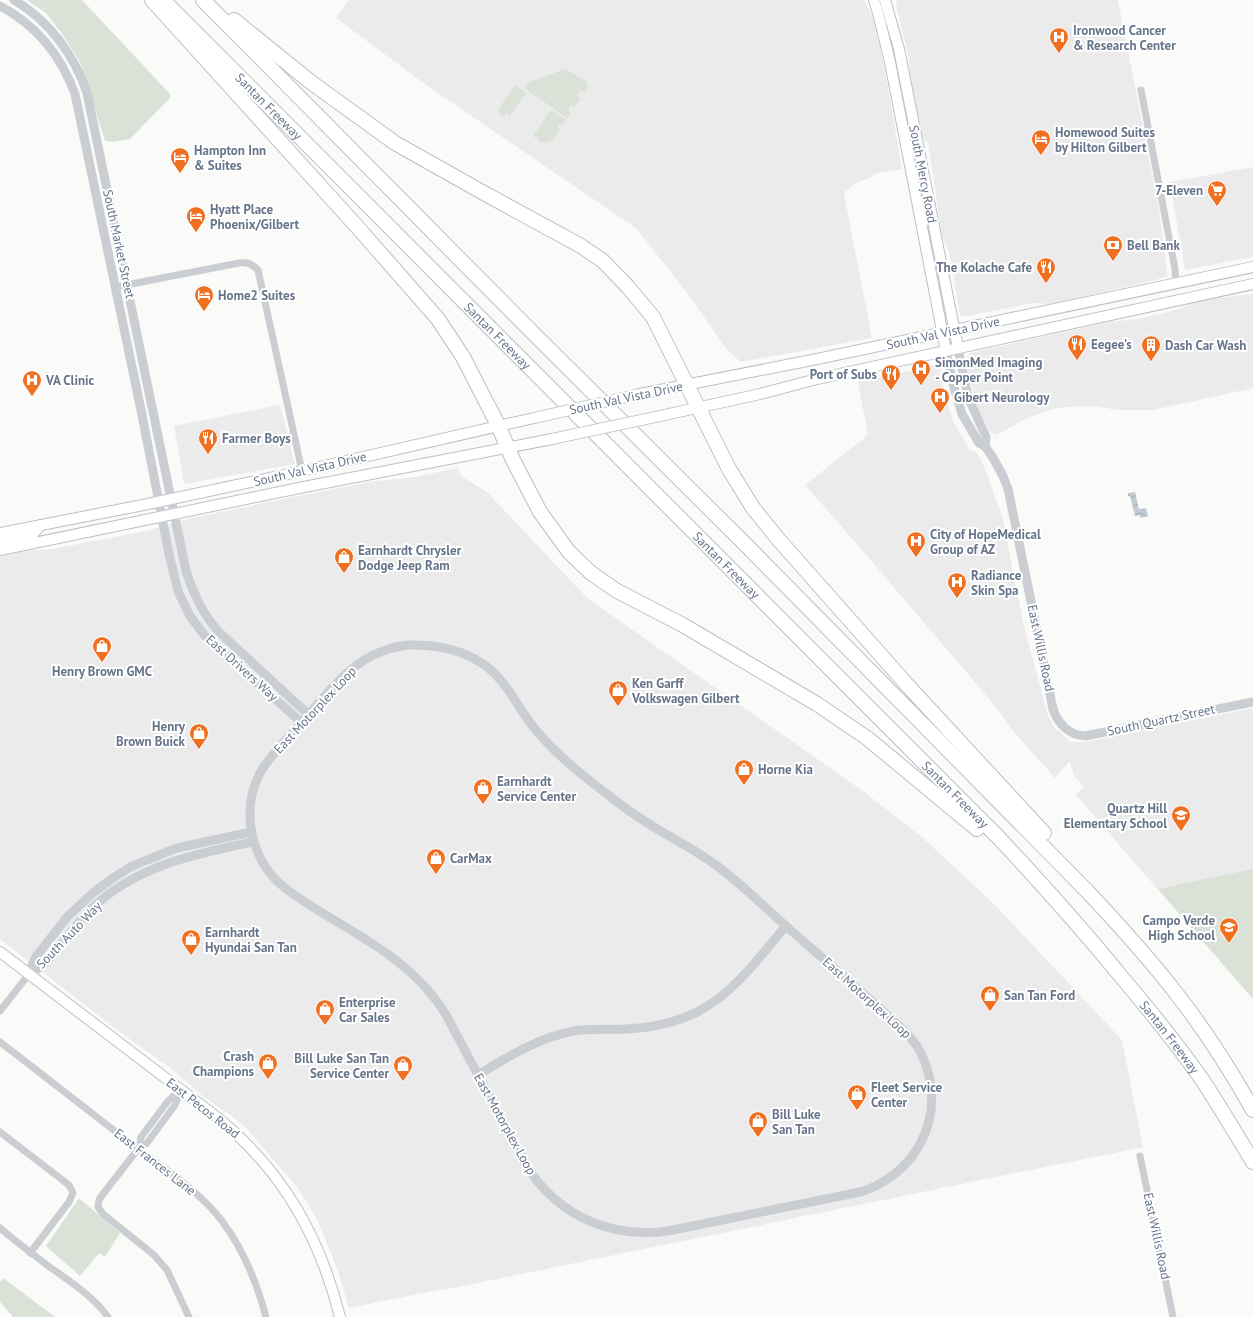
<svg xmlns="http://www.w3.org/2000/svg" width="1253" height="1317" font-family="'PT Sans',sans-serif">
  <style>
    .built { fill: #ebebeb }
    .green { fill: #dae2d8 }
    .water { fill: url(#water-waves) }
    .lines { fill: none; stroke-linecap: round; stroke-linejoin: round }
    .secondary-casing { stroke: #bcc0c6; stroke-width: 12 }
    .motorway-casing { stroke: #bcbfc3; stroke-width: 16 }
    .minor { stroke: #cacdd1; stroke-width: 7 }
    .tertiary { stroke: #cacdd1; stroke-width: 9 }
    .secondary { stroke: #fff; stroke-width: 10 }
    .motorway { stroke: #fff; stroke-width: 14 }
    .secondary-bridge-casing { stroke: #bcc0c6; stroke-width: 12; stroke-linecap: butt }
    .secondary-bridge { stroke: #fff; stroke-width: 10 }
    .labels { text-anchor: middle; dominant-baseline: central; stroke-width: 4; stroke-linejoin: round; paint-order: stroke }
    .poi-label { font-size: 13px; font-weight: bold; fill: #67758b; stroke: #fff; text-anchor: start }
    .street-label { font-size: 13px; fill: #67758b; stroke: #fff }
  </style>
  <defs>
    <pattern id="water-waves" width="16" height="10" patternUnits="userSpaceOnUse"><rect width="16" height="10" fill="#c1cbd1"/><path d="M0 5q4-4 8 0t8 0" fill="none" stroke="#a1a9b0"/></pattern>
  </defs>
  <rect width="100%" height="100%" fill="#fafaf8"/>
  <g class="built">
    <path d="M349 0H864L872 16 884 65 902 169 874 174 870 178 856 183 845 192 844 194 872 338 741 362 727 350 688 294 637 229 419 80 336 18Z"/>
    <path d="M897 0H1118L1159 209 1168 277 1050 304 1034 303 967 316 960 315 950 255 942 236 928 142 922 138 921 135 911 84 909 58 896 5Z"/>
    <path d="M1253 167V257L1185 270 1170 182Z"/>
    <path d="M1253 294V388L1153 410H1117L1095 406 1066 407 1052 409 1023 420 997 435 990 432 981 416 975 400 966 364 967 358 970 353 1110 322 1136 319 1169 312 1195 303 1214 299Z"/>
    <path d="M941 364 940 371 944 391 953 421 970 450 977 453 984 466 1002 516 1024 626 1048 716 1055 728 1069 740 1068 742H1085L1253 708V999L1076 795 1084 787 1074 776 1070 761 1055 778 1014 732 996 707 857 544 805 485 868 435 858 382Z"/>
    <path d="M280 405 295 464 184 484 174 426Z"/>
    <path d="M458 468 461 476 488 493 587 598 863 791 922 837 994 904 1122 1040 1143 1147 443 1290 442 1289 349 1308 338 1271 318 1221 298 1188 248 1130 232 1116 205 1098 169 1067 121 1033 0 939V557L25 551 53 549 150 530 192 518 293 497 376 481 414 477Z"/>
  </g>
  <g class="green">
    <path d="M27 0H82L170 94V98L130 139 112 142 105 141 81 64 63 35 46 13Z"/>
    <path d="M565 69 586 81 588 86 584 92 580 90 577 96 581 98 574 107 571 105 567 110 571 113 567 118 524 88 528 86 527 83Z"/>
    <path d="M517 86 526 93 510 116 507 113 504 117 499 113V108L513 88Z"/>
    <path d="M551 110 566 120 562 125 560 123 557 127 560 129C554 138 549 147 538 140L539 138 538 136 536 138 533 136Z"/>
    <path d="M1253 869V999L1158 889Z"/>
    <path d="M79 1198 120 1233 105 1257 99 1253 80 1276 46 1246Z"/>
    <path d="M3 1278 55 1317H13L0 1302V1282Z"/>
  </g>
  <path class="water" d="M1135 492 1139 509 1146 508 1148 516 1140 518V515L1135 516 1130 496H1128V493Z"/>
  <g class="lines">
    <g class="secondary-casing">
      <g id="secondary">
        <path d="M874 0 878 13 890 62 946 351"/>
        <path d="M885 0 899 49 958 348"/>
        <path d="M640 394 817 359 1253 267"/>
        <path d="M660 416 760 394 817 379 1253 284"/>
        <path d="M0 533 148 504 302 471 534 418"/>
        <path d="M0 541 33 534 41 525"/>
        <path d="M0 550 304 487 552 439"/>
        <path d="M0 952 218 1118C283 1171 320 1237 340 1317"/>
      </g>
    </g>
    <g class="motorway-casing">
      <g id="motorway">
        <path d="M152 0 360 230 438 319 463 357 498 425 513 460 540 512 569 552 591 573 617 591 683 625 817 704 867 738 977 829"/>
        <path id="s1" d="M163 0 998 837C1042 884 1084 931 1124 980 1151 1012 1177 1044 1201 1078 1219 1105 1236 1134 1253 1162"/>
        <path d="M203 0 534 334 746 545 1087 891C1119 925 1151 960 1179 997 1207 1033 1231 1071 1253 1110"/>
        <path d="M234 20 312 83 395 143 482 192 581 246 603 261 628 287 653 317 729 469 753 508 779 540 909 687 1044 833"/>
      </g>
    </g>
    <g class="minor">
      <path d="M1141 90 1175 269 1176 283"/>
      <path d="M116 287 239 263C248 262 252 264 258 270L302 471"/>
      <path d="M0 1011 29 974"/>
      <path d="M0 1042C46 1077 91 1113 137 1148 167 1171 199 1191 222 1221 243 1249 257 1283 266 1317"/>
      <path d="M181 1090 175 1105 147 1143 138 1149 103 1194 99 1200 98 1207 103 1214 154 1255 167 1270 189 1317"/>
      <path d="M0 1132 69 1185 73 1193 69 1202 30 1253"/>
      <path d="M138 1149 141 1137 168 1101 179 1091"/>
      <path d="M1140 1156 1173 1317"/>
      <path d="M0 1228C15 1241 31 1253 47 1265 69 1281 92 1295 108 1317"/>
    </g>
    <g class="tertiary">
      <path d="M14 0C49 21 74 54 87 93L186 571C194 595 203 615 220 633L309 715"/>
      <path d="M0 6C36 25 61 56 75 94L141 410 169 554 178 591 190 616 205 636 302 723"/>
      <path d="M958 348 968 397 986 437 985 446"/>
      <path d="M946 351 953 384 962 414 979 443 985 446 993 458 1003 476 1008 489 1053 709C1058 724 1069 735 1085 736L1253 702"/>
      <path d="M409 645C445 644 481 654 503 683 515 698 523 715 535 729 554 752 579 773 603 791 613 799 623 807 634 814 659 832 688 845 713 863 736 879 756 899 777 918 799 938 822 957 844 977 860 991 876 1004 891 1019 901 1027 910 1036 917 1046 925 1059 929 1072 931 1086 936 1127 915 1165 879 1184 873 1188 866 1190 860 1192L668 1231C611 1239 559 1216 527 1167L445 1013C430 990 415 975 393 958 359 932 319 914 285 888 251 862 240 811 260 773 269 757 282 744 294 731 320 703 348 661 386 650 393 647 401 646 409 645Z"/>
      <path d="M29 974 35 958 67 917 94 892 116 876 132 866 177 848 251 832"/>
      <path d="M29 974C34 971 40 968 44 964 61 947 73 927 90 910 135 866 195 854 253 842"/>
      <path d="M478 1075C507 1057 540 1037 574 1031 591 1028 609 1030 626 1029 652 1028 676 1023 699 1011 735 992 760 956 786 926"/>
    </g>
    <use href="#secondary" class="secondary"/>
    <use href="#motorway" class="motorway"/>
    <g class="secondary-bridge-casing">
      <g id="secondary-bridge">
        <path d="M534 418 640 394"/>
        <path d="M552 439 660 416"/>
      </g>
    </g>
    <use href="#secondary-bridge" class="secondary-bridge"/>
  </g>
  <defs>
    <g id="hospital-pin" transform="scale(1)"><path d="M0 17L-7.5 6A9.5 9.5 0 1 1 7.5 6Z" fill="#f07021" stroke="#fff"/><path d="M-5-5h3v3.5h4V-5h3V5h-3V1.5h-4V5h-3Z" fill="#fff"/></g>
    <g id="hotel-pin" transform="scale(1)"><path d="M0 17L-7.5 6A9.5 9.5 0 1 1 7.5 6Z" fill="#f07021" stroke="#fff"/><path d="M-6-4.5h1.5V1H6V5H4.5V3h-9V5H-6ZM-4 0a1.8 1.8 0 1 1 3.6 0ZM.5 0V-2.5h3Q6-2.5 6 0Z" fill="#fff"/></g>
    <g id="supermarket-pin" transform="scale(1)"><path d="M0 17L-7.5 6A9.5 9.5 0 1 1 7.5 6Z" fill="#f07021" stroke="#fff"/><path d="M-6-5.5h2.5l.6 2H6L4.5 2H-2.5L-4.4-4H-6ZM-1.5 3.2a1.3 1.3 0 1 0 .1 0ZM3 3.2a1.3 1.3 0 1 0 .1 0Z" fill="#fff"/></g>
    <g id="bank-pin" transform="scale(1)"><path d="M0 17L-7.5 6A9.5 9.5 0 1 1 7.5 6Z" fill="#f07021" stroke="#fff"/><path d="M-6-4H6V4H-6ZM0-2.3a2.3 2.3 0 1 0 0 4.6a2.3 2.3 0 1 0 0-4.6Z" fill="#fff"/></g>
    <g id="restaurant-pin" transform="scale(1)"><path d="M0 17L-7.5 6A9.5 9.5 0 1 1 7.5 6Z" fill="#f07021" stroke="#fff"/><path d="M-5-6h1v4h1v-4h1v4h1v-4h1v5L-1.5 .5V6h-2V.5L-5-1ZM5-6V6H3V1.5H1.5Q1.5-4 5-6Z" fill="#fff"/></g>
    <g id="building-pin" transform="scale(1)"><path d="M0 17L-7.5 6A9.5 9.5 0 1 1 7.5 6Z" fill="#f07021" stroke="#fff"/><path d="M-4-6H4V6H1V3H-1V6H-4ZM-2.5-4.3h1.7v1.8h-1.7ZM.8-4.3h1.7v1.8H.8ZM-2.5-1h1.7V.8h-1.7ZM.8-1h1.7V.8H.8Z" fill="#fff"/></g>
    <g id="shop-pin" transform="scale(1)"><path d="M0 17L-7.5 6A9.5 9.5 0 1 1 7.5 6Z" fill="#f07021" stroke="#fff"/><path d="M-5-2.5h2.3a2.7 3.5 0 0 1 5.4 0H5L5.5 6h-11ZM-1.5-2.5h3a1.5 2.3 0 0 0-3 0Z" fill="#fff"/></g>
    <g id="school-pin" transform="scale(1)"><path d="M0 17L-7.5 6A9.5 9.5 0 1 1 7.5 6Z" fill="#f07021" stroke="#fff"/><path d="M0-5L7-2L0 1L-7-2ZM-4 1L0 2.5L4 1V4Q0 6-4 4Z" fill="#fff"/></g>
  </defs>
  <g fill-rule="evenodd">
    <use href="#hospital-pin" x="1059" y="37"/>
    <use href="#hotel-pin" x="1041" y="139"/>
    <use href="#hotel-pin" x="180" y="157"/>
    <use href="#supermarket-pin" x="1217" y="190"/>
    <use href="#hotel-pin" x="196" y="216"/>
    <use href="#bank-pin" x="1113" y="245"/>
    <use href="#restaurant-pin" x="1046" y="267"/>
    <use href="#hotel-pin" x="204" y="295"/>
    <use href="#restaurant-pin" x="1077" y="344"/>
    <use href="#building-pin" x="1151" y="345"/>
    <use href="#hospital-pin" x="921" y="369"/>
    <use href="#restaurant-pin" x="891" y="374"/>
    <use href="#hospital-pin" x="32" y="380"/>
    <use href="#hospital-pin" x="940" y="397"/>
    <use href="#restaurant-pin" x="208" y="438"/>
    <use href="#hospital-pin" x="916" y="541"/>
    <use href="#shop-pin" x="344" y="557"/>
    <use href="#hospital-pin" x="957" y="582"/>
    <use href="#shop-pin" x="102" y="646"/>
    <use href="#shop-pin" x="618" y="690"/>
    <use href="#shop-pin" x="199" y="733"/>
    <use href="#shop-pin" x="744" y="769"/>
    <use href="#shop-pin" x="483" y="788"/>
    <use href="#school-pin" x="1181" y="815"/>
    <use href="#shop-pin" x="436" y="858"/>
    <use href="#school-pin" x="1229" y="927"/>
    <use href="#shop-pin" x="191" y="939"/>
    <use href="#shop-pin" x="990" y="995"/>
    <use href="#shop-pin" x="325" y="1009"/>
    <use href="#shop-pin" x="268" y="1063"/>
    <use href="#shop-pin" x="403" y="1065"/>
    <use href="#shop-pin" x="857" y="1094"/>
    <use href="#shop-pin" x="758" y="1121"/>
  </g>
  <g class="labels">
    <g class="poi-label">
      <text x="1073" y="30">Ironwood Cancer<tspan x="1073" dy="15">&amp; Research Center</tspan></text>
      <text x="1055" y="132">Homewood Suites<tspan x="1055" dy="15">by Hilton Gilbert</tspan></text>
      <text x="194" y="150">Hampton Inn<tspan x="194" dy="15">&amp; Suites</tspan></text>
      <text x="1203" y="190" text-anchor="end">7-Eleven</text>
      <text x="210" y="209">Hyatt Place<tspan x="210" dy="15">Phoenix/Gilbert</tspan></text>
      <text x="1127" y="245">Bell Bank</text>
      <text x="1032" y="267" text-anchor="end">The Kolache Cafe</text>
      <text x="218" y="295">Home2 Suites</text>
      <text x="1091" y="344">Eegee's</text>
      <text x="1165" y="345">Dash Car Wash</text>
      <text x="935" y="362">SimonMed Imaging<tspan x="935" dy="15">- Copper Point</tspan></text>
      <text x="877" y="374" text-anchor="end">Port of Subs</text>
      <text x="46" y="380">VA Clinic</text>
      <text x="954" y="397">Gibert Neurology</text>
      <text x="222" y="438">Farmer Boys</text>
      <text x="930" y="534">City of HopeMedical<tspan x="930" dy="15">Group of AZ</tspan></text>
      <text x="358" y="550">Earnhardt Chrysler<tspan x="358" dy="15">Dodge Jeep Ram</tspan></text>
      <text x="971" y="575">Radiance<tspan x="971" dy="15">Skin Spa</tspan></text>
      <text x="102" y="671" text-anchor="middle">Henry Brown GMC</text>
      <text x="632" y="683">Ken Garff<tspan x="632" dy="15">Volkswagen Gilbert</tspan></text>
      <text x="185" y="726" text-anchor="end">Henry<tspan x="185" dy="15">Brown Buick</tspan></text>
      <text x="758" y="769">Horne Kia</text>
      <text x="497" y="781">Earnhardt<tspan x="497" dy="15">Service Center</tspan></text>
      <text x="1167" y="808" text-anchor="end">Quartz Hill<tspan x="1167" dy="15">Elementary School</tspan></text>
      <text x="450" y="858">CarMax</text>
      <text x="1215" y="920" text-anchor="end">Campo Verde<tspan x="1215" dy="15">High School</tspan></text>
      <text x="205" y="932">Earnhardt<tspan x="205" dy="15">Hyundai San Tan</tspan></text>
      <text x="1004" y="995">San Tan Ford</text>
      <text x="339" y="1002">Enterprise<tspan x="339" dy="15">Car Sales</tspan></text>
      <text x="254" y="1056" text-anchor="end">Crash<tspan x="254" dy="15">Champions</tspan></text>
      <text x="389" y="1058" text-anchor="end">Bill Luke San Tan<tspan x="389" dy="15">Service Center</tspan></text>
      <text x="871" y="1087">Fleet Service<tspan x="871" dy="15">Center</tspan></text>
      <text x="772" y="1114">Bill Luke<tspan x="772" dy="15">San Tan</tspan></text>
    </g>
    <g class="street-label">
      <text stroke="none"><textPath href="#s1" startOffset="150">Santan Freeway</textPath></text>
      <text transform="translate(923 174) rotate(79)">South Mercy Road</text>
      <text transform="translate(119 244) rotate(78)">South Market Street</text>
      <text transform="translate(943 333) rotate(-12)">South Val Vista Drive</text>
      <text stroke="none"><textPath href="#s1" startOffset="474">Santan Freeway</textPath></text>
      <text transform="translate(626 398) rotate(-12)">South Val Vista Drive</text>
      <text transform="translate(310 469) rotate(-13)">South Val Vista Drive</text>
      <text stroke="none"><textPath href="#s1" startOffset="798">Santan Freeway</textPath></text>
      <text transform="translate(1041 648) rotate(78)">East Willis Road</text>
      <text transform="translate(242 668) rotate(42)">East Drivers Way</text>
      <text transform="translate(315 710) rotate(-47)">East Motorplex Loop</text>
      <text transform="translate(1161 720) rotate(-12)">South Quartz Street</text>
      <text stroke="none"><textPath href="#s1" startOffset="1122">Santan Freeway</textPath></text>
      <text transform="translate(69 935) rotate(-46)">South Auto Way</text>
      <text transform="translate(867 998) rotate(42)">East Motorplex Loop</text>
      <text stroke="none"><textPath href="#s1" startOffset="1446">Santan Freeway</textPath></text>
      <text transform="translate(203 1108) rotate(38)">East Pecos Road</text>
      <text transform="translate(505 1124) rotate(61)">East Motorplex Loop</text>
      <text transform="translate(155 1162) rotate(38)">East Frances Lane</text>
      <text transform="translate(1157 1236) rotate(78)">East Willis Road</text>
    </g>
  </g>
</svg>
